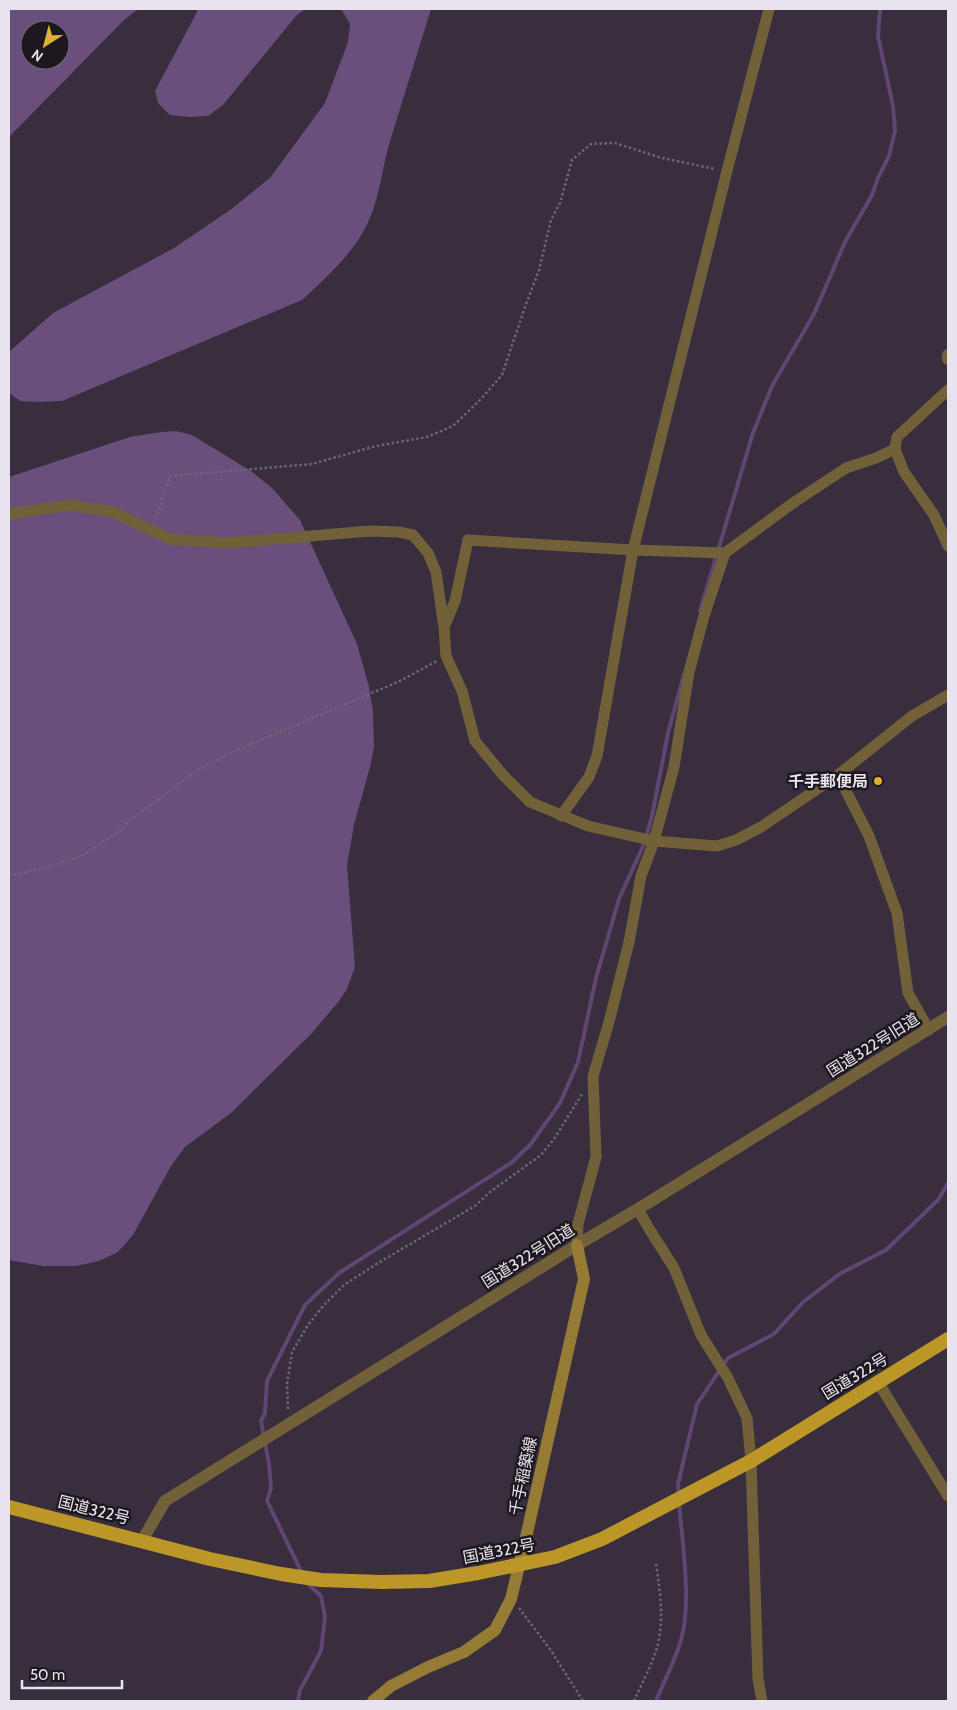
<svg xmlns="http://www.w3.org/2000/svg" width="957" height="1710" font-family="Cabin,'Noto Sans JP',sans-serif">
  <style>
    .forest { fill: #6a4e7c; fill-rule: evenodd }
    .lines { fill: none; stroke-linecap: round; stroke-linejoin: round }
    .stream { stroke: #614572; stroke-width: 4 }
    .path { stroke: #6f6674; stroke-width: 2.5; stroke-dasharray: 2.5 2.5; stroke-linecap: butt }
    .minor { stroke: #726138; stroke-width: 11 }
    .tertiary { stroke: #726138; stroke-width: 12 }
    .secondary { stroke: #957b34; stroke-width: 12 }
    .trunk { stroke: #bc9626; stroke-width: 14 }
    .poi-dot { fill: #dcb233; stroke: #1d1820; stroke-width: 2 }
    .labels { text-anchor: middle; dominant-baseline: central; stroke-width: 5; stroke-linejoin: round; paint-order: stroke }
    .poi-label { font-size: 16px; font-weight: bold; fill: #e9e3ed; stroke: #1d1820; text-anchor: end }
    .street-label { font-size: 16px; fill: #e9e3ed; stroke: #1d1820 }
  </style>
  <rect width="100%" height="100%" fill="#382e3e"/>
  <g class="forest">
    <path d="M9 9H138L124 20 9 137ZM30 30H60V60H30Z"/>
    <path d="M197 9H305L296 16 223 105 208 116 189 117 170 115 158 103 155 91 197 12Z"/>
    <path d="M341 9H431C417 55 402 101 388 148 381 175 378 207 363 232 349 257 323 281 302 300L62 401 36 402 20 401 9 393V352L53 313 174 248 230 210 270 178 325 103 348 42 350 24Z"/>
    <path d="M176 431 192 435 251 471 272 488 300 520 357 644 369 687 373 711 374 747 370 767 354 825 347 865 355 967 347 989 339 1001 312 1033 231 1113 185 1147 171 1166 133 1235 118 1252 99 1261 76 1266H43L9 1260V477L130 437 161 432Z"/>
  </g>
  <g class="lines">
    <g class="stream">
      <path d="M700 611 753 433 772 386 814 314 845 242 872 195 878 178 889 156 895 131 893 106 878 36 880 9"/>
      <path d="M679 1494 678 1484 697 1404 728 1358 774 1334 803 1302 841 1273 886 1250 938 1200 948 1183"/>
      <path d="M302 1573 267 1501 271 1488 269 1464 261 1421 265 1413 267 1381 305 1305 339 1273 511 1163 530 1145 560 1103 578 1062 596 978 619 899 644 844 652 816 668 733 684 674"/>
      <path d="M298 1701 300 1690 321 1651 325 1617 321 1596 306 1582"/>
      <path d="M656 1701C664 1681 675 1661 681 1640 692 1603 682 1541 679 1501"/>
    </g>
    <g class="path">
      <path d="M156 519 170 476 312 464 376 446 427 437 453 426 479 401 502 375 525 307 539 270 551 220 560 203 572 160 591 144 615 143 662 158 715 169"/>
      <path d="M9 875 20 874 68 861 90 851 121 830 131 819 152 805 190 775 223 756 400 681 437 661"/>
      <path d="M288 1409 287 1384 292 1352 308 1325 323 1306 344 1285 378 1263 475 1206 490 1192 541 1155 554 1139 582 1094"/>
      <path d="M519 1608 550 1649 583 1701"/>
      <path d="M634 1701C642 1683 653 1663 658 1644 664 1617 660 1591 656 1564"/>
    </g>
    <g class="minor">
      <path d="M948 390 897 437 895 449 904 472 934 515 948 546"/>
      <path d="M9 514 70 505 113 512 170 539 226 543 370 531 399 532 413 535 428 553 436 572 444 627 446 656 462 691 475 741 503 775 530 802 588 826 654 841 717 846 736 840 761 827 838 775 912 716 948 695"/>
      <path d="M445 625 455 601 468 540 633 550 725 553 793 503 846 468 876 458 895 449"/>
      <path d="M838 775 869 836 897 913 908 993 929 1030"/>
      <path d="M561 816 589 777 597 756 633 550 727 171 769 9"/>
      <path d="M638 1209 648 1227 674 1268 701 1335 728 1378 747 1418 751 1461 758 1679 762 1701"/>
      <path d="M577 1245 578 1224 596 1157 593 1076 609 1022 629 942 641 876 654 841 674 767 689 672 704 616 725 553"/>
      <path d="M878 1382 948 1496"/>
    </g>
    <g class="tertiary">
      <path d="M948 359V355"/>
      <path d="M142 1541 165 1501 577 1245 638 1209 948 1017"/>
    </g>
    <path class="secondary" d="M373 1701 391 1686 428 1667 464 1652 495 1630 511 1599 527 1533 584 1279 577 1245"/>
    <path class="trunk" d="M9 1507 210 1559 281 1574 321 1580 382 1582 429 1581 478 1573 555 1557 602 1539 751 1461 948 1339"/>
  </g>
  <circle class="poi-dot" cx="878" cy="781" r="5"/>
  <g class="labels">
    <g class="poi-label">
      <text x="868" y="781">千手郵便局</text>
    </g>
    <g class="street-label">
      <text transform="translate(873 1045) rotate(-32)">国道322号旧道</text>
      <text transform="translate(528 1256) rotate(-32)">国道322号旧道</text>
      <text transform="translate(855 1376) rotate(-31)">国道322号</text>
      <text transform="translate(523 1476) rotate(-78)">千手稲築線</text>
      <text transform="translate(94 1510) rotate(14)">国道322号</text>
      <text transform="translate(499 1551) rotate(-11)">国道322号</text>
    </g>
  </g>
  <rect width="957" height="1710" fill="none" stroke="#e9e3ed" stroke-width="20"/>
  <g transform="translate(45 45) rotate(216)"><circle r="24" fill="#1d1820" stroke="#6f6972"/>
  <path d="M0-4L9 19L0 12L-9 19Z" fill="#dcb233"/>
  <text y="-8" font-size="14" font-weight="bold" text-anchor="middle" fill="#e9e3ed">N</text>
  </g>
  <path d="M22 1680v8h100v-8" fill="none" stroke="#e9e3ed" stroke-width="2.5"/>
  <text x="30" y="1680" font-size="15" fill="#e9e3ed" stroke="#1d1820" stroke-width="4" paint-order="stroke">50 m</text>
</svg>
